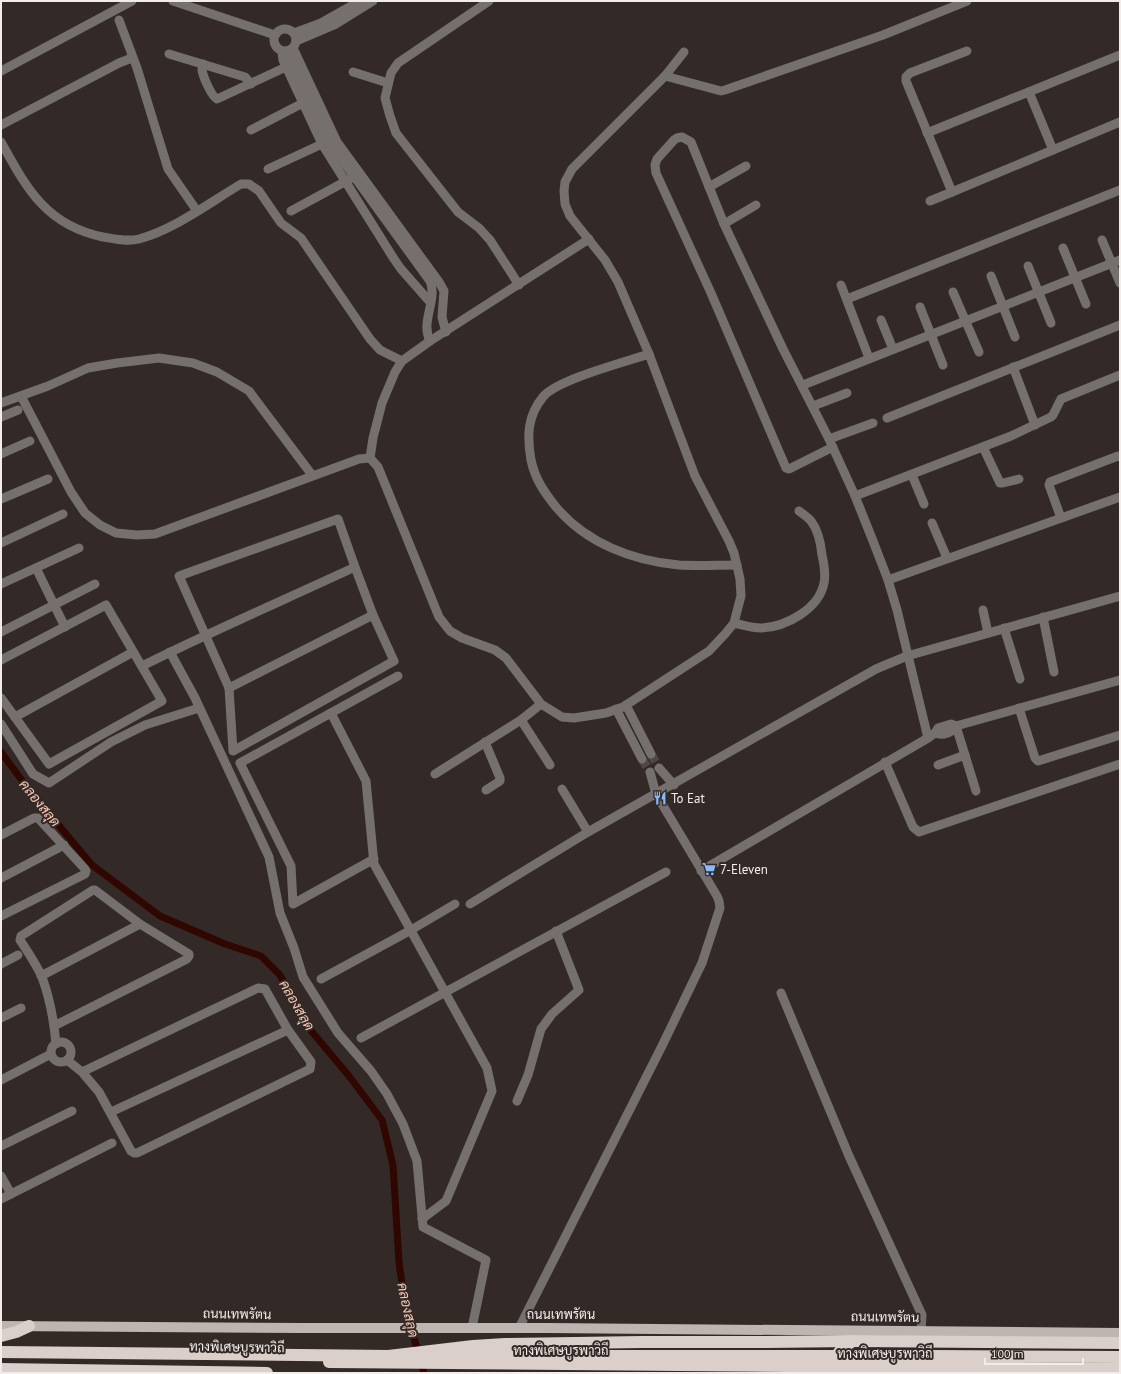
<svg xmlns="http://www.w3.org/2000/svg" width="1121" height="1374" font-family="'PT Sans',Sarabun,sans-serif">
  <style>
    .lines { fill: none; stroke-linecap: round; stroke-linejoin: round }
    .canal { stroke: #300700; stroke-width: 7 }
    .minor-tunnel { stroke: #504744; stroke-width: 9; stroke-dasharray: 9 4.5; stroke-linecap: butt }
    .minor { stroke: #75706e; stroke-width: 9 }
    .major { stroke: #beb4b0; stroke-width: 10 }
    .highway { stroke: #dacfca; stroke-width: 12 }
    .highway-bridge { stroke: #dacfca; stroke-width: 12 }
    .labels { text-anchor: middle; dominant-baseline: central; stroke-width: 4; stroke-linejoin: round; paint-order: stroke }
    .poi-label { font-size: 13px; fill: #f2ecea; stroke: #332a27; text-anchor: start }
    .street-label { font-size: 13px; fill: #f2ecea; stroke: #332a27 }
    .water-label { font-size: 14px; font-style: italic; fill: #f7c8b5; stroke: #332a27 }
  </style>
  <rect width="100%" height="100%" fill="#332a27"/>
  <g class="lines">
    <path class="canal" d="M1 752 29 790 92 865 160 916 225 944 261 956 280 975 308 1027 349 1076 382 1120 393 1165 399 1263 406 1310 424 1373"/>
    <g class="minor-tunnel">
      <path d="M651 754 659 768"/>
      <path d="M642 759 650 772"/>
    </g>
    <g class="minor">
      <path d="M173 1 275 35"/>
      <path d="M489 1 398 63 391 73 385 98 390 116 396 133 458 212 479 228 490 240 519 285"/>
      <path d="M119 20 137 68 168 169 197 211"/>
      <circle cx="285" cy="40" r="11"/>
      <path d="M294 33 321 23 360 1"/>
      <path d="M296 41 336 24 373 1"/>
      <path d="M293 48 337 142 439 282 444 291 442 317 446 332"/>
      <path d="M282 51 283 60 322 144 394 259 401 269 430 302"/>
      <path d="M287 51 332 146 430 281C438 300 420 321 430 341"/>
      <path d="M967 51 910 73 906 77V81L952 192 1120 122"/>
      <path d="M169 54 245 77 251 84"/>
      <path d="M203 64C203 66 202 68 202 70 203 77 212 97 217 99L286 67"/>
      <path d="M1 71 132 1"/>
      <path d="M353 72 388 83"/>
      <path d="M665 76 721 91 725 90 883 35 967 1"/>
      <path d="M1029 92 1053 150"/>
      <path d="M1 125 119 63 132 58"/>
      <path d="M251 130 303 103"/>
      <path d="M927 133 1120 55"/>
      <path d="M1 142C27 189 46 225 103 237 115 239 127 242 139 239 175 229 209 203 241 184H249L259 191 281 223 301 238 370 339 380 350 402 361"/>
      <path d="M268 169 322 144"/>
      <path d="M709 187 746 166"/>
      <path d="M930 201 952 192"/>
      <path d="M291 211 350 179"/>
      <path d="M724 224 756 205"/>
      <path d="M1102 240 1120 283"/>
      <path d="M1063 248 1086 304"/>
      <path d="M1028 266 1051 323"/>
      <path d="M991 276 1015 337"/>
      <path d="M841 285 869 358"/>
      <path d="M953 292 979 352"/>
      <path d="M847 299 1120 190"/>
      <path d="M920 307 943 365"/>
      <path d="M881 320 893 349"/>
      <path d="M649 354C625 362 556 380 543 397 527 416 527 437 531 460 535 479 544 492 556 507 586 543 633 561 679 565 698 566 717 565 737 565"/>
      <path d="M1013 367 1035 425"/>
      <path d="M803 385 1120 260"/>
      <path d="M21 396 71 492 85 513 100 525 116 533 137 535 155 534 359 459 370 458 378 467 439 617 450 631 462 638 495 650 506 658 541 704 562 717 574 718 606 713 623 707 709 651 725 634 734 623 736 615 741 596 740 579 734 553 729 541 695 476 649 354 618 282 605 260 570 216 565 204 564 191 565 182 572 169 665 76 684 52"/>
      <path d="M1 403 48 386 88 368 117 363 159 358 193 363 217 372 249 391 312 475"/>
      <path d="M813 406 847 393"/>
      <path d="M1 417 18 410"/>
      <path d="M887 418 1120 325"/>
      <path d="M829 439 873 423"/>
      <path d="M833 447 789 469 786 468 711 293 656 173 655 165 657 159 674 140 677 138 682 137 691 142 724 224 783 349 829 439 855 496 873 541 888 580 897 610 928 738"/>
      <path d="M983 447 1000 483H1003L1019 479"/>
      <path d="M1 454 30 441"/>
      <path d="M370 458 373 438 382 403 395 372 402 361 430 341 589 239"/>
      <path d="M912 475 924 504"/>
      <path d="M855 496 1011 436 1051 417 1053 415 1061 399 1120 375"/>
      <path d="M1 499 48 479"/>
      <path d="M1061 518 1049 485 1050 482 1118 456 1120 457"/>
      <path d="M932 523 947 558"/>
      <path d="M1 543 63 514"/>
      <path d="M36 568 65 627"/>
      <path d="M888 580 1120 497"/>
      <path d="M1 584 79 548"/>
      <path d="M983 610 988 633"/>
      <path d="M1043 617 1054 672"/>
      <path d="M734 623C743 625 752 628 761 628 786 627 819 609 824 583 826 574 824 564 822 555 821 545 818 530 811 521 808 517 803 514 799 511"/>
      <path d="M1004 628 1020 679"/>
      <path d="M1 632 95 584"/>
      <path d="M170 652 195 698 269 857 280 913 294 948 303 977 338 1033 371 1071 387 1094 403 1124 417 1161 423 1227 486 1260 472 1328"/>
      <path d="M1 660 106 605 162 701 49 764 1 698"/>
      <path d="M142 666C212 631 284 600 355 567L373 615 394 661 233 751 229 688 179 576 338 519 355 567"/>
      <path d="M229 688 373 615"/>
      <path d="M626 705 651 754"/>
      <path d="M1019 708 1035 758 1038 761 1120 735"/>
      <path d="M616 709 642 759"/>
      <path d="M331 713 366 781 374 864 487 1068 492 1091 446 1201 422 1219"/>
      <path d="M15 717 133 652"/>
      <path d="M521 720 550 765"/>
      <path d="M1 724 33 774 49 783 111 742 145 725 199 708"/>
      <path d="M956 726 976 791"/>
      <path d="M935 733C943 736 952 733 956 726"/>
      <path d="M485 742 500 778V781L486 790"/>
      <path d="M885 762 913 827 919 832 1120 764"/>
      <path d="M938 765 965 755"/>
      <path d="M659 768 674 785"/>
      <path d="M435 774 521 720 541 704"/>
      <path d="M562 789 588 832"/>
      <path d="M1 835 34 818H38L85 869 86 871 85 874 1 916"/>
      <path d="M374 859 293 904 291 866 240 763 398 676"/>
      <path d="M701 871 928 738 935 733 938 728 951 724 956 726 1120 680"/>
      <path d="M1 878 64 845"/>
      <path d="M470 904 588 832 876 669 907 656 1120 596"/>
      <path d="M1 964 18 955"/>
      <path d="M41 976 140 924"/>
      <path d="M321 979 411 930 455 904"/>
      <path d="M781 993 849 1156 922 1315 921 1331"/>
      <path d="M1 1018 21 1008"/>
      <path d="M54 1026 187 959 189 956V954L140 924 95 890H93L21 936 20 940C28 952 36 964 42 977 50 999 54 1021 56 1044"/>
      <path d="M361 1038 666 872"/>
      <circle cx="61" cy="1052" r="10"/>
      <path d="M67 1060 82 1072 99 1092 131 1151 134 1153H137L310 1069 311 1062 288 1030 265 989 258 988 82 1072"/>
      <path d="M1 1080 51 1054"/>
      <path d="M517 1101 528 1075 541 1029 552 1014 579 990 556 931"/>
      <path d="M111 1112 288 1030"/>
      <path d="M1 1146 72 1111"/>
      <path d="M1 1176 11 1194"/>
      <path d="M1 1199 112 1143"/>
      <path d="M519 1328 662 1046 702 963 720 908 719 901 717 896 656 794 650 772"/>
    </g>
    <path class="major" d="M1 1326 303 1328H548L1120 1333"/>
    <g class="highway">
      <path d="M1 1336 16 1332 29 1326"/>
      <path d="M766 1342 853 1341 1120 1343"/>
      <path d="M1 1352 390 1356"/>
      <path d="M426 1356H929L1120 1357"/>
      <path d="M1 1369 267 1373"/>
    </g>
    <g class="highway-bridge">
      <path d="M380 1357 473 1346 505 1344 642 1342H766"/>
      <path d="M329 1362 1120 1369"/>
      <path d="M835 1373C835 1354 837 1351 853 1341"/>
    </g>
  </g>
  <defs>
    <g id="restaurant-bare" transform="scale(1.08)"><path d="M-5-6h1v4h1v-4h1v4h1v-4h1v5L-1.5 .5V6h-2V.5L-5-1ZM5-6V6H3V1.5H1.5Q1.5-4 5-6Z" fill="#85bbfb" stroke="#332a27" stroke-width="2.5" paint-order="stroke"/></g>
    <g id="supermarket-bare" transform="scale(1.08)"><path d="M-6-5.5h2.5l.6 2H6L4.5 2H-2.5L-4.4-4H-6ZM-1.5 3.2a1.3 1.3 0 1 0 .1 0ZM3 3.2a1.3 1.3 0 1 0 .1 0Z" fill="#85bbfb" stroke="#332a27" stroke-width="2.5" paint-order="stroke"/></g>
  </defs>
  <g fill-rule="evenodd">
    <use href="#restaurant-bare" x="660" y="798"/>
    <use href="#supermarket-bare" x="709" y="869"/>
  </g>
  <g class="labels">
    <g class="poi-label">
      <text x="671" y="798">To Eat</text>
      <text x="720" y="869">7-Eleven</text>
    </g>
    <g class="street-label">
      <text transform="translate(237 1314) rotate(1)">ถนนเทพรัตน</text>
      <text x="561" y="1314">ถนนเทพรัตน</text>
      <text transform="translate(885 1317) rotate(1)">ถนนเทพรัตน</text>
      <text transform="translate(237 1347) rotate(1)">ทางพิเศษบูรพาวิถี</text>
      <text x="561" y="1350">ทางพิเศษบูรพาวิถี</text>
      <text x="885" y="1353">ทางพิเศษบูรพาวิถี</text>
    </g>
    <g class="water-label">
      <text transform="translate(40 803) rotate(51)">คลองสลุด</text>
      <text transform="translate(297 1005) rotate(60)">คลองสลุด</text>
      <text transform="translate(408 1310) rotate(78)">คลองสลุด</text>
    </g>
  </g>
  <rect width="1121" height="1374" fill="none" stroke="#f2ecea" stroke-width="4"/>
  <path d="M985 1358v6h98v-6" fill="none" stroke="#f2ecea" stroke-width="2"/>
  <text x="991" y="1358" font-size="12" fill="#f2ecea" stroke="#332a27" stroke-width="3" paint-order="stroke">100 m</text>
</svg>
